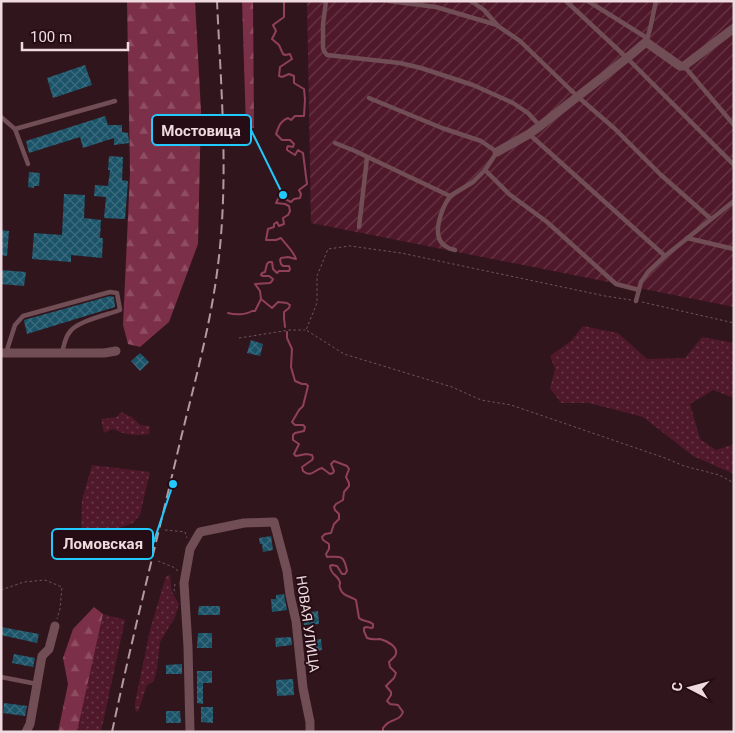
<svg xmlns="http://www.w3.org/2000/svg" width="735" height="733" font-family="Roboto,sans-serif">
  <style>
    .grass { fill: url(#grass-dots) }
    .forest { fill: url(#forest-firs) }
    .garden { fill: url(#garden-furrows) }
    .lines { fill: none; stroke-linecap: round; stroke-linejoin: round }
    .stream { stroke: #904059; stroke-width: 2 }
    .building { fill: url(#building-cross-hatch) }
    .path { stroke: #6e555b; stroke-width: 1; stroke-dasharray: 2.5 2.5; stroke-linecap: butt }
    .lane { stroke: #714d56; stroke-width: 4.5 }
    .street { stroke: #714d56; stroke-width: 9 }
    .rail { stroke: #b29ba0; stroke-width: 2; stroke-dasharray: 10 5; stroke-linecap: butt }
    .labels { text-anchor: middle; dominant-baseline: central; stroke-width: 4; stroke-linejoin: round; paint-order: stroke }
    .street-label { font-size: 14px; fill: #efdbdf; stroke: #260c14 }
    .leader { fill: none; stroke: #21c9fd; stroke-width: 2 }
    .callout-dot { fill: #21c9fd; stroke: #260c14; stroke-width: 2 }
    .callout { fill: #260c14; stroke: #21c9fd; stroke-width: 2 }
    .callout-label { font-size: 15px; text-anchor: middle; font-weight: bold; fill: #efdbdf }
  </style>
  <defs>
    <pattern id="grass-dots" width="8" height="8" patternUnits="userSpaceOnUse" patternTransform="scale(1.25)"><rect width="8" height="8" fill="#4f182b"/><path d="M2 2h.1M6 6h.1" fill="none" stroke="#693949" stroke-width="1.8" stroke-linecap="round"/></pattern>
    <pattern id="forest-firs" width="22" height="20" patternUnits="userSpaceOnUse" patternTransform="scale(1.25)"><rect width="22" height="20" fill="#7c2f48"/><path d="M5 1l3.5 6h-7zM16 11l3.5 6h-7z" fill="#8f4d62"/></pattern>
    <pattern id="garden-furrows" width="10" height="10" patternUnits="userSpaceOnUse" patternTransform="scale(1.25)"><rect width="10" height="10" fill="#4f182b"/><path d="M-1 1l2-2M0 10L10 0M9 11l2-2" fill="none" stroke="#693949"/></pattern>
    <pattern id="building-cross-hatch" width="8" height="8" patternUnits="userSpaceOnUse" patternTransform="scale(1.25)"><rect width="8" height="8" fill="#1b5368"/><path d="M0 0l8 8M0 8l8-8" fill="none" stroke="#3c6b7d"/></pattern>
  </defs>
  <rect width="100%" height="100%" fill="#31151d"/>
  <g class="grass">
    <path d="M583 326 618 333 647 359 685 358 702 337 734 343V398L713 390 690 404 700 439 716 450 734 444V474L693 456 643 417 589 403H561L550 388 555 369 550 356 571 341Z"/>
    <path d="M121 412 132 417 140 425 150 426 149 434C136 436 124 435 113 429L104 433 101 419 117 417Z"/>
    <path d="M92 465 150 472 140 515 133 523 100 535 81 540 82 500Z"/>
    <path d="M170 575 172 592 179 604 175 617 160 642 157 668 154 681 147 685 138 712 135 710V703L150 630 166 576Z"/>
    <path d="M103 614 125 620 101 732H76Z"/>
  </g>
  <g class="forest">
    <path d="M127 1H195L201 111 198 244 169 322 140 347 128 344 123 325 130 173Z"/>
    <path d="M242 1H253L254 128H246Z"/>
    <path d="M94 607 103 614 78 727 76 732H58L68 684 63 658 73 629Z"/>
  </g>
  <path class="garden" d="M307 1H734V307L311 223Z"/>
  <g class="lines">
    <g class="stream">
      <path d="M284 1V17L273 25 276 31 272 39 279 45 283 54 285 55 290 54 292 59 280 67 279 76 282 77 289 74 294 76V83L304 89 305 99 304 116H295L291 120 288 118C280 121 279 126 276 134L282 140H290L294 144 293 147 288 146 287 148V150L295 155 298 150 303 153 307 184 299 190 301 194 300 198 294 199 291 202 285 199 283 195H280L276 203 285 204 289 206 290 211 288 215 283 218 284 224 279 226 277 222 274 224V227L268 229 266 240H276L281 238C286 245 293 250 296 259L288 257 281 258 280 260 281 264 283 266H289L290 269 289 271H279L277 273 273 269 272 262H269L267 264 265 272 262 273 261 275 263 276H269L273 279 272 281 270 283 255 284 260 291 261 299 272 308 278 302 287 303 290 305 289 308 284 312V318L285 327"/>
      <path d="M228 313C235 315 246 315 252 311H255L261 299"/>
      <path d="M287 332V338L292 349 291 367 295 381 302 384H306L308 386 303 406 299 410 292 422 295 425H303L305 427 304 431 295 433 293 435V440L299 444 294 454 296 456 306 454 312 455 313 458 312 460 302 467 303 471C311 478 314 470 322 468L330 474 333 473 334 471 331 464 334 461 347 466 349 469 346 477 349 483V486L344 492 343 500 336 504 334 507 335 510 339 514V519L334 524 331 533 325 534 322 537 323 540 329 544V549L326 554 327 557C341 556 344 555 347 571L345 574H342L337 566 332 565 330 566C331 575 336 574 339 580 342 585 338 583 340 588 342 596 350 596 356 600L359 618C363 622 368 620 373 624V627L372 628 366 627 364 628V631L367 638C372 640 375 639 380 639 387 641 400 647 395 656 393 658 391 660 389 662L390 667 396 673 394 678 386 686 391 692V695L387 701 390 704 398 705 403 712C400 720 394 719 388 723 386 724 385 726 383 728V732"/>
    </g>
  </g>
  <g class="building">
    <path d="M85 65 92 85 53 98 47 78Z"/>
    <path d="M105 116 108 125H122V132L128 133 129 143 114 145V138L83 148 80 137 29 153 26 141Z"/>
    <path d="M109 156 123 157 122 180 128 181 125 219 104 218 106 197 94 196 95 185 108 186 110 170H108Z"/>
    <path d="M29 172 40 173 39 186H34V188L28 187Z"/>
    <path d="M64 194 85 195 84 218 101 220 100 238H103L102 258 71 255V262L32 259 34 233 62 235Z"/>
    <path d="M1 230 9 231 7 256 1 255Z"/>
    <path d="M1 270 26 272 24 286 1 284Z"/>
    <path d="M110 296 114 297 115 307 27 334 24 321V320Z"/>
    <path d="M251 340 263 344 260 356 247 353Z"/>
    <path d="M140 353 149 362 140 371 131 361Z"/>
    <path d="M271 536 273 550 263 552 262 544H260L259 538Z"/>
    <path d="M284 594 287 610 272 612 271 599H276V595Z"/>
    <path d="M199 606H220V615H198Z"/>
    <path d="M318 611 319 624 304 625 303 613Z"/>
    <path d="M1 627 39 634 37 643 1 635Z"/>
    <path d="M198 633H212V648H197Z"/>
    <path d="M291 637 292 645 276 647 275 638Z"/>
    <path d="M321 639 322 650 310 652 309 641Z"/>
    <path d="M14 654 35 658 33 667 12 663Z"/>
    <path d="M182 664V674H166V665Z"/>
    <path d="M197 671H212V683H203V704L197 703Z"/>
    <path d="M293 679 294 695 277 696 276 680Z"/>
    <path d="M4 703 27 706 25 716 3 713Z"/>
    <path d="M201 707H213V723L201 722Z"/>
    <path d="M166 711H180L181 723H166Z"/>
  </g>
  <g class="lines">
    <g class="path">
      <path d="M631 300 605 296 401 253 350 246 328 249 317 276V303L306 330 344 354 452 387 481 400 511 405 665 458 684 466 719 475 734 483"/>
      <path d="M642 302 734 323"/>
      <path d="M239 338 290 330H305"/>
      <path d="M165 530 185 532 187 538"/>
      <path d="M158 561 173 567 178 571"/>
      <path d="M175 584 174 590 176 594"/>
      <path d="M1 590 24 582 45 580 62 587 60 609 57 619"/>
    </g>
    <g class="lane">
      <path d="M326 1 323 24V48L324 51 327 55 400 63 421 68 473 85 513 103 528 113 540 126"/>
      <path d="M389 1 436 7 497 25"/>
      <path d="M471 1 484 10 498 26 520 41 577 96 614 128 661 175 711 219"/>
      <path d="M566 1 627 58 734 165"/>
      <path d="M588 1 647 38"/>
      <path d="M647 39 650 29 656 1"/>
      <path d="M684 66 734 125"/>
      <path d="M1 117 15 129 115 101"/>
      <path d="M15 129 28 164"/>
      <path d="M529 134 665 256"/>
      <path d="M335 143 355 151 450 196 473 182 485 170 497 152 481 141 442 128 369 98"/>
      <path d="M485 170 509 194 547 222 616 284 639 290"/>
      <path d="M450 196C442 208 429 238 447 247 449 249 452 249 455 250"/>
      <path d="M359 227 367 158"/>
      <path d="M687 238 734 249"/>
      <path d="M636 301 641 282 648 272 665 256 734 201"/>
      <path d="M6 353 15 325 23 316 110 292 117 293 120 310C107 315 76 321 69 333 65 338 64 346 62 352"/>
      <path d="M1 677 37 684"/>
    </g>
    <g class="street">
      <path d="M497 152 529 134 540 126 627 58 646 42 680 66H684L734 28"/>
      <path d="M1 353H104L116 351"/>
      <path d="M26 732 30 724 42 656 49 649 55 626"/>
      <path d="M190 732 188 647 184 583 190 549 200 532 244 523 274 522 287 571 290 595 296 621 303 688 310 722V732"/>
    </g>
    <path class="rail" d="M112 732C133 633 158 536 181 438 195 381 211 323 218 265 229 177 221 89 217 1"/>
  </g>
  <g class="labels">
    <g class="street-label">
      <text transform="translate(308 624) rotate(82)">НОВАЯ УЛИЦА</text>
    </g>
  </g>
  <path class="leader" d="M283 195L251 130M173 484L153 544"/>
  <g class="callout-dot">
    <circle cx="283" cy="195" r="5"/>
    <circle cx="173" cy="484" r="5"/>
  </g>
  <g class="callout">
    <rect x="152" y="115" width="99" height="30" rx="5"/>
    <rect x="52" y="529" width="101" height="30" rx="5"/>
  </g>
  <g class="callout-label">
    <text x="201" y="136">Мостовица</text>
    <text x="103" y="549">Ломовская</text>
  </g>
  <rect width="735" height="733" fill="none" stroke="#efdbdf" stroke-width="5"/>
  <g transform="translate(690 688) rotate(276)" stroke="#260c14" stroke-width="4" paint-order="stroke">
  <path d="M0-4L9 19L0 12L-9 19Z" fill="#efdbdf"/>
  <text y="-8" font-size="14" font-weight="bold" text-anchor="middle" fill="#efdbdf">С</text>
  </g>
  <path d="M22 42v8h106v-8" fill="none" stroke="#efdbdf" stroke-width="2.5"/>
  <text x="30" y="42" font-size="15" fill="#efdbdf" stroke="#260c14" stroke-width="4" paint-order="stroke">100 m</text>
</svg>
